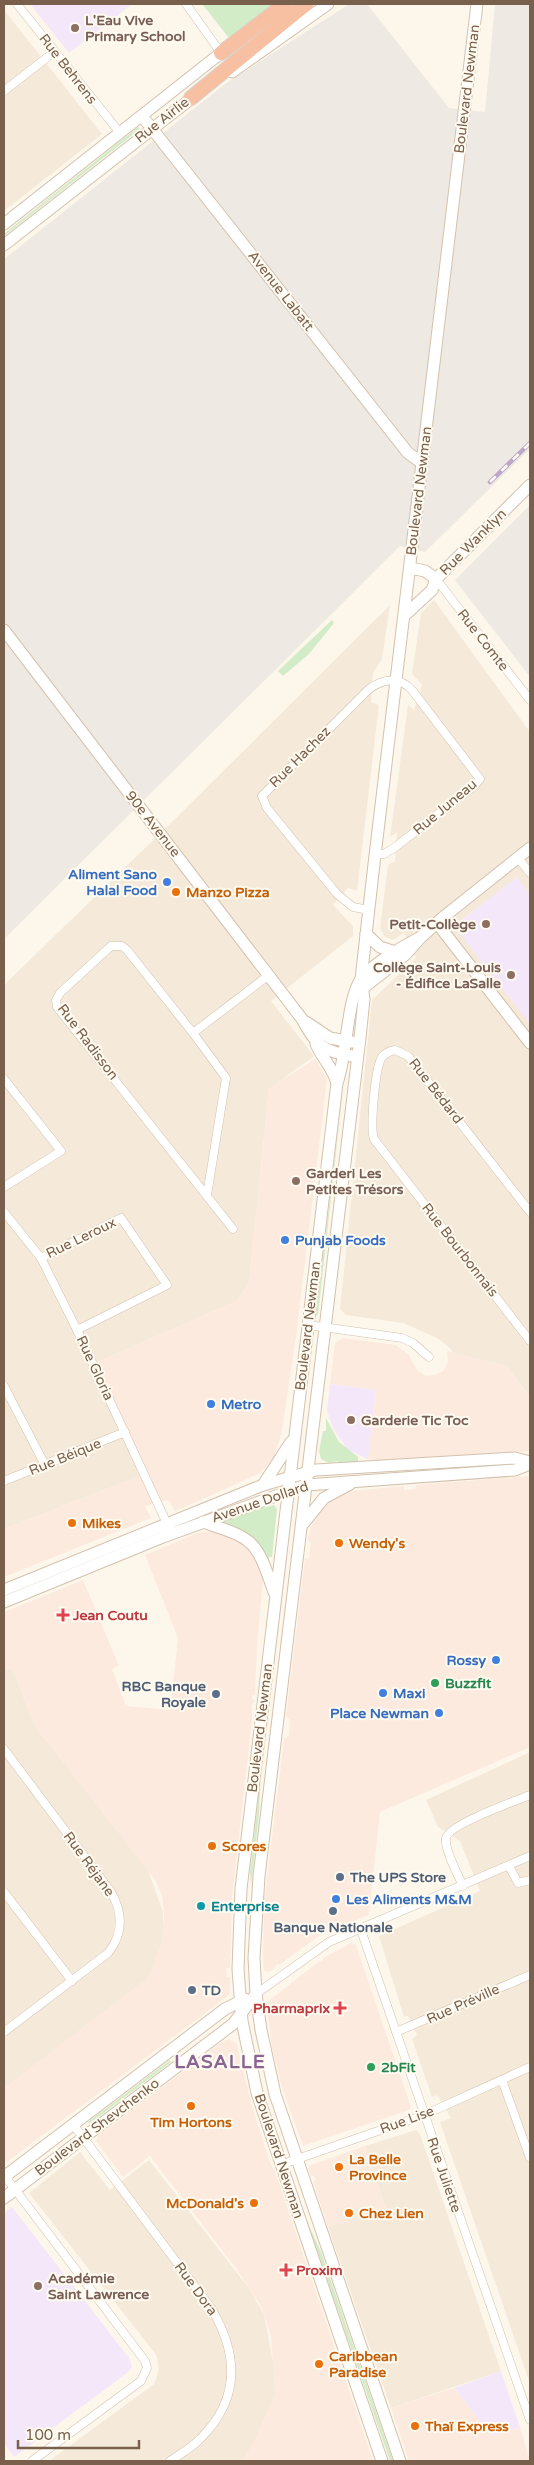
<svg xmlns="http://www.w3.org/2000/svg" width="534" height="2465" font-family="'Varela Round',sans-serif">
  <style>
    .residential { fill: #f5ead9 }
    .commercial { fill: #fdeadf }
    .industrial { fill: #eeeae3 }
    .education { fill: #f5e7fa }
    .green { fill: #d3ecc8 }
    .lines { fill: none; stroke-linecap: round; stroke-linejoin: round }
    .street-casing { stroke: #d0c1af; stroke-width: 9 }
    .secondary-casing { stroke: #d3c1ad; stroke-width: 13 }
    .highway-casing { stroke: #d9d2cd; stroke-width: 16 }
    .street { stroke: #fff; stroke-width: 8 }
    .secondary { stroke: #fff; stroke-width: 11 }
    .highway { stroke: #f7c0a2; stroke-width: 14 }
    .rail-casing { stroke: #bca7c8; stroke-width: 4.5 }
    .rail { stroke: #fffbf1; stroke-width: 2.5; stroke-dasharray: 8; stroke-linecap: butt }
    .education-dot { fill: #8d6e63; stroke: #fffbf1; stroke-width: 2 }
    .shop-dot { fill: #3f7fe0; stroke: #fffbf1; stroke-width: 2 }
    .food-dot { fill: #e8710a; stroke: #fffbf1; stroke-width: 2 }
    .health-dot { fill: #e0444e; stroke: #fffbf1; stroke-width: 2 }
    .leisure-dot { fill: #2e9e5b; stroke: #fffbf1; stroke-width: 2 }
    .service-dot { fill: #5c6f8a; stroke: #fffbf1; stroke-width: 2 }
    .culture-dot { fill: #0f9aa8; stroke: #fffbf1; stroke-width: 2 }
    .labels { text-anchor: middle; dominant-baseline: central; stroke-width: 4; stroke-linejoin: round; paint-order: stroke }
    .education-label { font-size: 14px; font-weight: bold; fill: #785e54; stroke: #fffbf1; text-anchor: start }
    .street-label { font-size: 14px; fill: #79604c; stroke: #fffbf1 }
    .shop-label { font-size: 14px; font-weight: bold; fill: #366cbe; stroke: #fffbf1; text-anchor: start }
    .food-label { font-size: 14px; font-weight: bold; fill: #c56008; stroke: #fffbf1; text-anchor: start }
    .health-label { font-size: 14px; font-weight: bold; fill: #be3a42; stroke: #fffbf1; text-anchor: start }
    .leisure-label { font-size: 14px; font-weight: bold; fill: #27864d; stroke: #fffbf1; text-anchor: start }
    .service-label { font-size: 14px; font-weight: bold; fill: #4e5e75; stroke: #fffbf1; text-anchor: start }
    .culture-label { font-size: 14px; font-weight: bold; fill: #0d838f; stroke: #fffbf1; text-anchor: start }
    .district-label { font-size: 19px; font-weight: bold; letter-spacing: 1px; fill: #896594; stroke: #fffbf1 }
  </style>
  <rect width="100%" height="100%" fill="#fdf7eb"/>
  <g class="residential">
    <path d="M4 10 102 134 4 211Z"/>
    <path d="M434 600 530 732V1398L507 1366 454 1354 450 1348 437 1338 403 1323 346 1315 340 1309 372 1000 416 958 404 933 393 940 384 936 380 928 388 865 395 861 397 832 390 837 408 705 414 710 422 684 412 674 421 613Z"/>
    <path d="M390 605 382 659 373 673 371 702 379 705 357 891 348 888 333 905 353 926V936L271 1001 314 1056 269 1089 249 1283 237 1301 93 1364 145 1474 4 1529V985L175 819Z"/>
    <path d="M12 1668 35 1726 148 1870 163 1912V1936L162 1949 152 1972 4 2154V1671Z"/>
    <path d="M530 1752V2384L440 2122 451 2118 437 2095 432 2097 412 2039 417 2035 408 2016 404 2017 379 1936 480 1891 460 1841 438 1827 426 1800Z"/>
    <path d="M416 2130 420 2134 501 2371 391 2408 328 2227 386 2209 365 2146Z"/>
    <path d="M80 2152 110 2190 149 2160 248 2287 264 2314 278 2388 248 2461H49L154 2384 159 2370 157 2356 29 2193Z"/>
  </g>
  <g class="commercial">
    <path d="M315 1059 327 1079 296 1337 282 1431 274 1458 260 1473 201 1500 175 1511 169 1500 145 1506 151 1518 4 1577V1529L145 1474 93 1364 237 1301 249 1283 269 1088Z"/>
    <path d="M343 1338 396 1345 408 1354 418 1371 426 1376 435 1375 443 1371 448 1362 447 1351 507 1366 530 1399V1451L384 1461 368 1459 376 1390 330 1384 335 1343Z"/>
    <path d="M530 1476V1747L380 1812 369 1915 322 1934 279 1965 277 1964 272 1971 267 1972 264 1970 263 1959 264 1904 284 1739 289 1735 290 1720 286 1716 305 1558 309 1559 311 1542 307 1541 313 1520 326 1503 350 1491 404 1486V1490L415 1489 416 1485Z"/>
    <path d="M216 1531 239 1541 250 1549 260 1567 263 1579 257 1646 255 1695H252V1699L255 1700 252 1705V1721L232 1897 230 1968H226L227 1977H230V1993L225 1998 7 2162 4 2158V2088L146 1979 153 1968 161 1944 164 1915 162 1896 155 1880 35 1726 12 1668 4 1671V1612L83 1580 119 1666 112 1669 126 1706 170 1710 178 1638 145 1555 200 1532Z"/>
    <path d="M351 1943 356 1945 411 2107 409 2110 303 2146 282 2088 272 2047 266 2003 318 1962 323 1960V1958Z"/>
    <path d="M229 2039 237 2044 252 2106 269 2160 277 2177 373 2461H241L252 2446 275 2394 271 2336 262 2308 235 2267 150 2156 123 2177 96 2141 98 2136 223 2041Z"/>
    <path d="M365 2146 386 2209 328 2227 313 2182 316 2180 314 2176H311L308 2168 311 2165Z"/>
    <path d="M454 2388 492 2436 520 2427 530 2461H409L391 2408Z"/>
  </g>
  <g class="industrial">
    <path d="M349 4H367L449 108 485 112 495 4H530V449L425 552 400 546 4 939V259L225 84Z"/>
    <path d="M530 505V677L455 580Z"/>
  </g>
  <g class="education">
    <path d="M30 4H132L69 53Z"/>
    <path d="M517 877 530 895V1024L454 926Z"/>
    <path d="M330 1384 376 1390 368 1459 348 1450 333 1429 327 1410Z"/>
    <path d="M12 2207 129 2358 132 2367 127 2373 14 2457 4 2444V2213Z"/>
    <path d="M501 2371 520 2427 492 2436 454 2388Z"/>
  </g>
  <g class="green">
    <path d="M202 4H273L229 38Z"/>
    <path d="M138 127 140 129 4 236V234Z"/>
    <path d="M332 620 334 623 309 654 283 676 278 671Z"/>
    <path d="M343 1090 318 1315H316Z"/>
    <path d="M326 1418 339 1442 358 1457V1462L338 1463V1461L329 1463 321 1459 319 1451 323 1431H326Z"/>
    <path d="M274 1505 277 1509 272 1557H269V1562L223 1524V1522L262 1506 263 1508Z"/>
    <path d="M261 1774 259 1814 251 1885 250 1873Z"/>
    <path d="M170 2060 171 2062 89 2124 88 2122Z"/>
    <path d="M307 2221 321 2252 393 2461H390Z"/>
  </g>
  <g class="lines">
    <g class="street-casing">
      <g id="street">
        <path d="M17 4 120 133"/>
        <path d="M186 4 221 53"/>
        <path d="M4 91 54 52"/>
        <path d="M436 579 530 700"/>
        <path d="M518 858 530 873"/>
        <path d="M369 910 353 907 337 894 267 808 262 796 369 689C383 679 399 676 412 690L480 779 474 786 394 848 384 854H375"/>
        <path d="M193 1033 269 975"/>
        <path d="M4 1079 61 1151 4 1187"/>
        <path d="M207 1195 226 1078 193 1033 127 950 122 946H111L60 993 56 1000 57 1007 233 1229"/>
        <path d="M4 1212 41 1258 77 1330 169 1528"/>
        <path d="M530 1212 408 1056 395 1050C390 1051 385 1053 382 1057 375 1067 370 1128 374 1139L530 1341"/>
        <path d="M41 1258 121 1218 167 1285 77 1330"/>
        <path d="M308 1325 402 1338 413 1343 429 1357"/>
        <path d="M4 1386 45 1465"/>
        <path d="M4 1481 125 1432"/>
        <path d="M4 1749 111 1892C123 1913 124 1933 108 1953L4 2032"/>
        <path d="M509 1866 518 1883 530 1880"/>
        <path d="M463 1886C458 1875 444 1849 446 1838 448 1825 515 1801 530 1795"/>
        <path d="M4 1892 72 1981"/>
        <path d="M361 1930 530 2420"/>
        <path d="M256 1994 329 1942 530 1856"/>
        <path d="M396 2032 530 1975"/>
        <path d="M502 2080 530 2158"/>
        <path d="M73 2124 211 2308C238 2353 241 2398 201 2438 193 2447 180 2454 170 2461"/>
        <path d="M280 2165 424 2115 530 2067"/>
        <path d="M4 2175 145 2361 147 2368 141 2381 32 2461"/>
      </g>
    </g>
    <g class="secondary-casing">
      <g id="secondary">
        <path d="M232 72 328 4"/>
        <path d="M142 116 408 453 422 463"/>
        <path d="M4 224 221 53"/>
        <path d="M4 245 197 94"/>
        <path d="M410 568 425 571 436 579"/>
        <path d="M404 616 432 590 436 579 530 485"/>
        <path d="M4 630 302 1019C317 1046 322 1051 352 1056"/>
        <path d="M437 923 530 1043"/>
        <path d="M366 934 380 947 395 952"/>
        <path d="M362 989 405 955 421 937 446 915 530 848"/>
        <path d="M306 1022 330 1038 352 1042"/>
        <path d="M316 1044C322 1058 333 1068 337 1083"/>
        <path d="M263 1485 291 1442"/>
        <path d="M203 1522C255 1539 256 1540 274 1592"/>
        <path d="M302 1525 324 1498 350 1484"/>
        <path d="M4 1590 263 1485 316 1470 515 1458 530 1462"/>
        <path d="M4 1602 163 1537 306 1485 515 1470 530 1464"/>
        <path d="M4 2177 225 2009 245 1999"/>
        <path d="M4 2198 233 2024 256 1994"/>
        <path d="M382 2461 257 2093 242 2021 238 1969 241 1889 337 1083C347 1056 347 998 361 979 371 965 405 945 421 937"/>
        <path d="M400 2461 275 2094 261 2030 256 1994 254 1958 259 1876 360 1038 364 999 361 979 374 864 477 4"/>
      </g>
    </g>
    <g class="highway-casing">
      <g id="highway">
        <path d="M221 53 285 4"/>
        <path d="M191 98 306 4"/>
      </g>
    </g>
    <use href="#street" class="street"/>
    <use href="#secondary" class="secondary"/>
    <use href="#highway" class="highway"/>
    <g class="rail-casing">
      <path id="rail" d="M490 482 530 443"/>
    </g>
    <use href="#rail" class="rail"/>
  </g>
  <g class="education-dot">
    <circle cx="75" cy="28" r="5"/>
    <circle cx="486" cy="924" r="5"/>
    <circle cx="511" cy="975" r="5"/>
    <circle cx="296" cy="1181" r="5"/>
    <circle cx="351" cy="1420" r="5"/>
    <circle cx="38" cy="2286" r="5"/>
  </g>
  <g class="shop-dot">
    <circle cx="167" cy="882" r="5"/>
    <circle cx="285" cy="1240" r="5"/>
    <circle cx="211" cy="1404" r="5"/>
    <circle cx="496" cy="1660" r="5"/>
    <circle cx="383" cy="1693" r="5"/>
    <circle cx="439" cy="1713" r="5"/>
    <circle cx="336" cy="1899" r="5"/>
  </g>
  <g class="food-dot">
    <circle cx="176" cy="892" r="5"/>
    <circle cx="72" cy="1523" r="5"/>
    <circle cx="339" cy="1543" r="5"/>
    <circle cx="212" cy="1846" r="5"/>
    <circle cx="191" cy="2106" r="5"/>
    <circle cx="339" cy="2167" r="5"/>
    <circle cx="254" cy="2203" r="5"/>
    <circle cx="349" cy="2213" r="5"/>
    <circle cx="319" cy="2364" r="5"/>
    <circle cx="415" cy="2426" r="5"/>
  </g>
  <g class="health-dot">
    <path d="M60.5 1607.5h5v5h5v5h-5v5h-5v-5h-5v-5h5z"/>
    <path d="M337.5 2000.5h5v5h5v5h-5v5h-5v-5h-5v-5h5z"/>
    <path d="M283.5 2262.5h5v5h5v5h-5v5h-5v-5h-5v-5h5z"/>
  </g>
  <g class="leisure-dot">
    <circle cx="435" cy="1683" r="5"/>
    <circle cx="371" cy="2067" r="5"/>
  </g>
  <g class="service-dot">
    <circle cx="216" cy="1694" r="5"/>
    <circle cx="340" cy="1877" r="5"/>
    <circle cx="333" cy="1911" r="5"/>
    <circle cx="192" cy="1990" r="5"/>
  </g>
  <circle class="culture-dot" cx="201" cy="1906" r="5"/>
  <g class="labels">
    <g class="education-label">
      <text x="85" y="20">L'Eau Vive<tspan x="85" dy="16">Primary School</tspan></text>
      <text x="476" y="924" text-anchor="end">Petit-Collège</text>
      <text x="501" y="967" text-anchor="end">Collège Saint-Louis<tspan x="501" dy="16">- Édifice LaSalle</tspan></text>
      <text x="306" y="1173">Garderi Les<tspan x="306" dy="16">Petites Trésors</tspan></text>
      <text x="361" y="1420">Garderie Tic Toc</text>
      <text x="48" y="2278">Académie<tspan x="48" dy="16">Saint Lawrence</tspan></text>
    </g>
    <g class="street-label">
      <text transform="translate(68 69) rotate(52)">Rue Behrens</text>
      <text transform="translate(467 89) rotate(-83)">Boulevard Newman</text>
      <text transform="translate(162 120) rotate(-38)">Rue Airlie</text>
      <text transform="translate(281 291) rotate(52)">Avenue Labatt</text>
      <text transform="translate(419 491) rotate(-83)">Boulevard Newman</text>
      <text transform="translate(473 542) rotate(-45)">Rue Wanklyn</text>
      <text transform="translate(483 640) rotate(52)">Rue Comte</text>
      <text transform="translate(300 757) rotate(-45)">Rue Hachez</text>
      <text transform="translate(445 807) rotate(-40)">Rue Juneau</text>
      <text transform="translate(153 824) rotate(52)">90e Avenue</text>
      <text transform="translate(88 1042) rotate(53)">Rue Radisson</text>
      <text transform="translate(436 1091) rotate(52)">Rue Bédard</text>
      <text transform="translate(81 1238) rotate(-26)">Rue Leroux</text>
      <text transform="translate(460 1250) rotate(52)">Rue Bourbonnais</text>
      <text transform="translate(308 1326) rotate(-83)">Boulevard Newman</text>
      <text transform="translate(95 1368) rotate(65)">Rue Gloria</text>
      <text transform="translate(65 1457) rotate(-22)">Rue Béique</text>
      <text transform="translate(260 1502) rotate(-19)">Avenue Dollard</text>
      <text transform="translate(260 1728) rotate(-83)">Boulevard Newman</text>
      <text transform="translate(89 1864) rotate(54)">Rue Réjane</text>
      <text transform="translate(463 2004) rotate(-24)">Rue Préville</text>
      <text transform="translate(407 2120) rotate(-20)">Rue Lise</text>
      <text transform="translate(97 2127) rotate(-37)">Boulevard Shevchenko</text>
      <text transform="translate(279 2156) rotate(72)">Boulevard Newman</text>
      <text transform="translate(444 2175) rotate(71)">Rue Juliette</text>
      <text transform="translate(196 2289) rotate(54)">Rue Dora</text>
    </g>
    <g class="shop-label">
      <text x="157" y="874" text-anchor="end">Aliment Sano<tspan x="157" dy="16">Halal Food</tspan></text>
      <text x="295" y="1240">Punjab Foods</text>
      <text x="221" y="1404">Metro</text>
      <text x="486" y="1660" text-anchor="end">Rossy</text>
      <text x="393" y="1693">Maxi</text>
      <text x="429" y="1713" text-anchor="end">Place Newman</text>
      <text x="346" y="1899">Les Aliments M&amp;M</text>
    </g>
    <g class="food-label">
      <text x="186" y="892">Manzo Pizza</text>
      <text x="82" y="1523">Mikes</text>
      <text x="349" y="1543">Wendy's</text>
      <text x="222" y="1846">Scores</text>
      <text x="191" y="2122" text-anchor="middle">Tim Hortons</text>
      <text x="349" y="2159">La Belle<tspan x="349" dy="16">Province</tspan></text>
      <text x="244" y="2203" text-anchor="end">McDonald's</text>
      <text x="359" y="2213">Chez Lien</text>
      <text x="329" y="2356">Caribbean<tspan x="329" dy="16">Paradise</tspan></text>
      <text x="425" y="2426">Thaï Express</text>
    </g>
    <g class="health-label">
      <text x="73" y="1615">Jean Coutu</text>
      <text x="330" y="2008" text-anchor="end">Pharmaprix</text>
      <text x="296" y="2270">Proxim</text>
    </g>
    <g class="leisure-label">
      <text x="445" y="1683">Buzzfit</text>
      <text x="381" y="2067">2bFit</text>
    </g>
    <g class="service-label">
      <text x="206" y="1686" text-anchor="end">RBC Banque<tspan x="206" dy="16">Royale</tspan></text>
      <text x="350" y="1877">The UPS Store</text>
      <text x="333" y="1927" text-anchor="middle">Banque Nationale</text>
      <text x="202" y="1990">TD</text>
    </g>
    <g class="culture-label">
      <text x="211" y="1906">Enterprise</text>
    </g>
    <g class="district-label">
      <text x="220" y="2062">LASALLE</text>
    </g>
  </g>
  <rect width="534" height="2465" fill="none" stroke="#79604c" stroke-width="10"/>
  <path d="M18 2440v8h121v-8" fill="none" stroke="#79604c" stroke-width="2.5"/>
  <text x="25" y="2440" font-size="15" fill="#79604c" stroke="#fffbf1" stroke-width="4" paint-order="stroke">100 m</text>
</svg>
